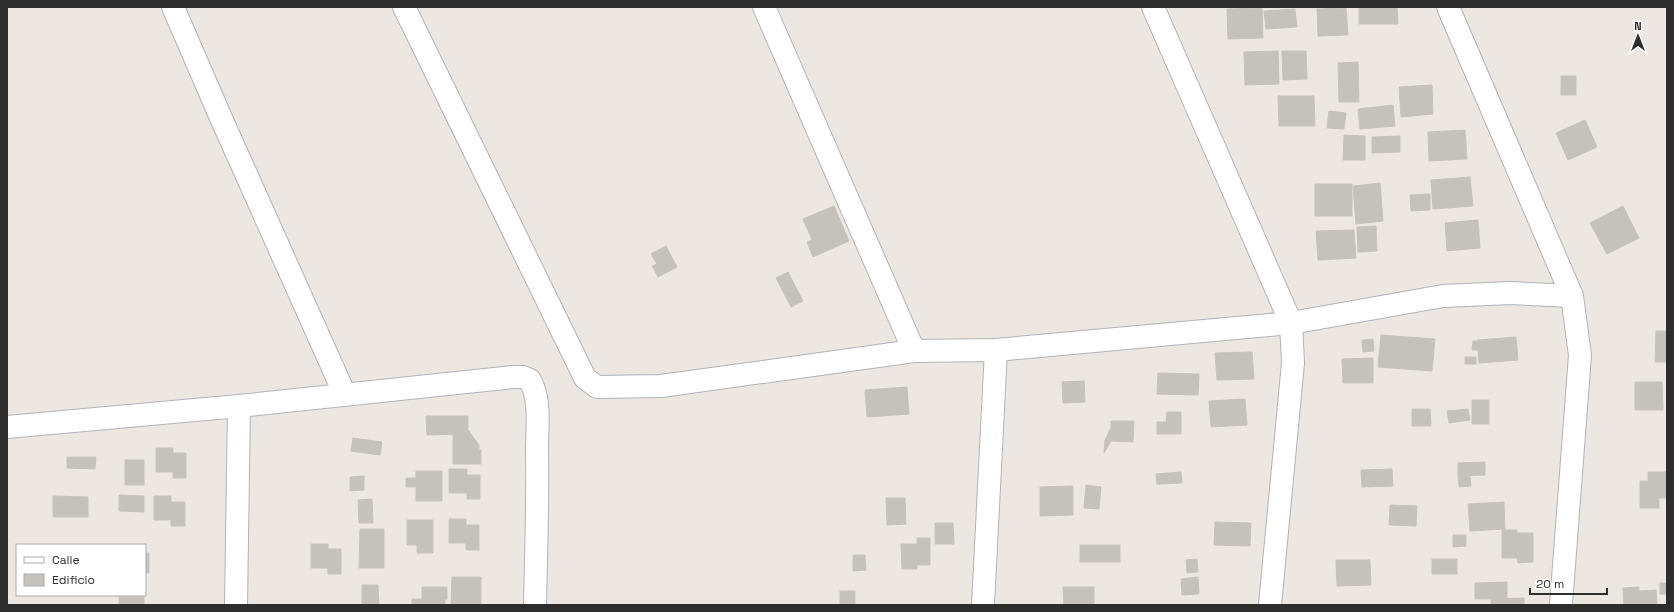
<svg xmlns="http://www.w3.org/2000/svg" width="1674" height="612" font-family="'Space Grotesk',sans-serif">
  <style>
    .building { fill: #c5c2bc; stroke: #c8c3ba }
    .lines { fill: none; stroke-linecap: round; stroke-linejoin: round }
    .street-casing { stroke: #b1b3bb; stroke-width: 24 }
    .street { stroke: #fff; stroke-width: 22 }
  </style>
  <rect width="100%" height="100%" fill="#ece7e1"/>
  <g class="building">
    <path d="M1359 7H1397L1398 24H1359Z"/>
    <path d="M1262 8 1263 38 1228 39 1227 9Z"/>
    <path d="M1346 8 1348 35 1318 36 1317 9Z"/>
    <path d="M1295 9 1297 27 1266 29 1264 11Z"/>
    <path d="M1278 51 1279 84 1245 85 1244 52Z"/>
    <path d="M1282 51H1306L1307 79 1283 80Z"/>
    <path d="M1358 62 1359 102H1339L1338 63Z"/>
    <rect x="1561" y="76" width="15" height="19"/>
    <path d="M1432 85 1433 114 1401 117 1399 87Z"/>
    <path d="M1278 96H1314L1315 126H1279Z"/>
    <path d="M1393 105 1395 126 1360 129 1358 109Z"/>
    <path d="M1329 111 1346 113 1344 129 1327 128Z"/>
    <path d="M1585 120 1597 147 1568 160 1556 133Z"/>
    <path d="M1465 130 1467 159 1429 161 1428 132Z"/>
    <path d="M1344 135 1365 136V160H1343Z"/>
    <path d="M1400 136V152L1372 153V137Z"/>
    <path d="M1470 177 1473 206 1433 209 1431 180Z"/>
    <path d="M1380 183 1383 221 1356 224 1353 186Z"/>
    <rect x="1315" y="184" width="37" height="32"/>
    <path d="M1430 194V210L1411 211 1410 195Z"/>
    <path d="M834 206 849 241 813 257 807 242 812 240 803 219Z"/>
    <path d="M1623 206 1639 238 1607 254 1590 223Z"/>
    <path d="M1478 220 1480 248 1447 251 1445 223Z"/>
    <path d="M1376 226 1377 251 1358 252 1357 227Z"/>
    <path d="M1354 230 1356 258 1318 260 1316 231Z"/>
    <path d="M666 246 677 267 658 277 652 266 657 264 651 254Z"/>
    <path d="M788 272 803 301 791 307 776 278Z"/>
    <path d="M1656 331H1667V362H1655Z"/>
    <path d="M1381 335 1435 339 1432 371 1378 367Z"/>
    <path d="M1516 337 1518 360 1479 363 1478 350H1472L1473 341H1477V340Z"/>
    <path d="M1373 339 1374 351 1363 352 1362 340Z"/>
    <path d="M1252 352 1254 379 1217 380 1215 353Z"/>
    <rect x="1465" y="357" width="11" height="7"/>
    <path d="M1373 358V383H1343L1342 359Z"/>
    <path d="M1158 373 1199 374 1198 395 1157 394Z"/>
    <path d="M1084 381 1085 402 1063 403 1062 382Z"/>
    <path d="M1635 382H1662L1663 410H1635Z"/>
    <path d="M907 387 909 414 867 417 865 390Z"/>
    <path d="M1245 399 1247 425 1211 427 1209 401Z"/>
    <rect x="1472" y="400" width="17" height="24"/>
    <path d="M1412 409H1430L1431 426H1412Z"/>
    <path d="M1468 409 1470 420 1449 423 1447 411Z"/>
    <path d="M1167 412H1181V434H1157V422H1166Z"/>
    <path d="M426 416H468V434L427 435Z"/>
    <path d="M1111 421H1134L1133 442 1111 441Z"/>
    <path d="M1111 428V441L1104 453 1105 440Z"/>
    <path d="M468 430 479 445V450H481V464H453V434H468Z"/>
    <path d="M353 438 382 442 380 455 351 451Z"/>
    <path d="M156 448H173V453H186V478H173V472H156Z"/>
    <path d="M67 457H96L95 469 67 468Z"/>
    <rect x="125" y="460" width="19" height="25"/>
    <path d="M1485 462V475L1458 476V463Z"/>
    <path d="M449 469H467V475H480V499H467V493H449Z"/>
    <path d="M1392 469 1393 486 1362 487 1361 470Z"/>
    <path d="M416 471H442V501H416V487H406V478H416Z"/>
    <path d="M1181 472 1182 483 1157 484 1156 474Z"/>
    <path d="M1648 472H1667V498H1659V508H1640V481H1648Z"/>
    <path d="M364 476V490L350 491V477Z"/>
    <path d="M1458 476H1470L1471 486 1459 487Z"/>
    <path d="M1086 485 1101 487 1099 509 1084 508Z"/>
    <path d="M1073 486V515L1040 516V487Z"/>
    <path d="M119 495 144 496V512L119 511Z"/>
    <path d="M53 496 88 497V517H53Z"/>
    <path d="M154 496H171V502H185V526H171V520H154Z"/>
    <path d="M886 498H905L906 524 887 525Z"/>
    <path d="M372 499 373 523H359L358 500Z"/>
    <path d="M1504 502 1505 529 1470 531 1468 504Z"/>
    <path d="M1390 505 1417 506 1416 526 1389 525Z"/>
    <path d="M449 519H466V525H479V550H466V543H449Z"/>
    <path d="M407 520H433V553H417V545H407Z"/>
    <path d="M1215 522 1251 523 1250 546 1214 545Z"/>
    <path d="M935 523H953L954 544H935Z"/>
    <path d="M360 529H384V568H359Z"/>
    <path d="M1502 530H1517V533H1533V562L1518 563 1517 558H1502Z"/>
    <path d="M1453 535H1466V546L1453 547Z"/>
    <path d="M917 538H930V565H917V569H902L901 544H917Z"/>
    <path d="M311 544H328V549H341V574H328V568H311Z"/>
    <rect x="1080" y="545" width="40" height="17"/>
    <rect x="145" y="553" width="4" height="20"/>
    <path d="M853 555H865L866 570 853 571Z"/>
    <path d="M1197 559 1198 572 1187 573 1186 560Z"/>
    <rect x="1432" y="559" width="25" height="15"/>
    <path d="M1336 560H1370L1371 585 1337 586Z"/>
    <path d="M452 577H481V605H451Z"/>
    <path d="M1198 577 1199 594 1182 595 1181 579Z"/>
    <path d="M1507 582V599H1475V583Z"/>
    <rect x="1660" y="583" width="7" height="11"/>
    <path d="M362 585H378L379 605H362Z"/>
    <path d="M422 587H447V599H445V605H412V599H422Z"/>
    <path d="M1063 587H1094V605H1064Z"/>
    <path d="M1639 587V591L1656 590 1657 605H1624L1623 588Z"/>
    <rect x="840" y="591" width="15" height="14"/>
    <rect x="119" y="597" width="25" height="8"/>
    <path d="M1524 598V605H1491V599Z"/>
  </g>
  <g class="lines">
    <g class="street-casing">
      <g id="street">
        <path d="M173 7 221 118 345 395"/>
        <path d="M404 7 585 378 597 387 661 386 914 351 996 350 1291 323 1443 296 1510 293 1572 296"/>
        <path d="M764 7 914 351"/>
        <path d="M1153 7 1291 323 1293 363 1270 605"/>
        <path d="M1448 7 1572 296 1580 355 1561 605"/>
        <path d="M7 427 239 406 513 377H523L530 380C541 400 537 427 537 449 538 501 536 553 535 605"/>
        <path d="M236 605 239 406"/>
        <path d="M983 605 996 350"/>
      </g>
    </g>
    <use href="#street" class="street"/>
  </g>
  <rect width="1674" height="612" fill="none" stroke="#2d2d2d" stroke-width="16"/>
  <rect x="16" y="544" width="130" height="52" fill="#ffffff" stroke="#ababab"/>
  <rect x="24" y="557" width="20" height="6" fill="#ffffff" stroke="#ababab"/>
  <text x="52" y="564" font-size="12" fill="#2d2d2d">Calle</text>
  <rect x="24" y="574" width="20" height="12" fill="#c5c2bc" stroke="#ababab"/>
  <text x="52" y="584" font-size="12" fill="#2d2d2d">Edificio</text>
  <g transform="translate(1638 36)" stroke="#ffffff" stroke-width="3" paint-order="stroke">
  <path d="M0-3L7 15L0 10L-7 15Z" fill="#2d2d2d"/>
  <text y="-6" font-size="11" font-weight="bold" text-anchor="middle" fill="#2d2d2d">N</text>
  </g>
  <path d="M1530 588v6h77v-6" fill="none" stroke="#2d2d2d" stroke-width="2"/>
  <text x="1536" y="588" font-size="12" fill="#2d2d2d" stroke="#ffffff" stroke-width="3" paint-order="stroke">20 m</text>
</svg>
